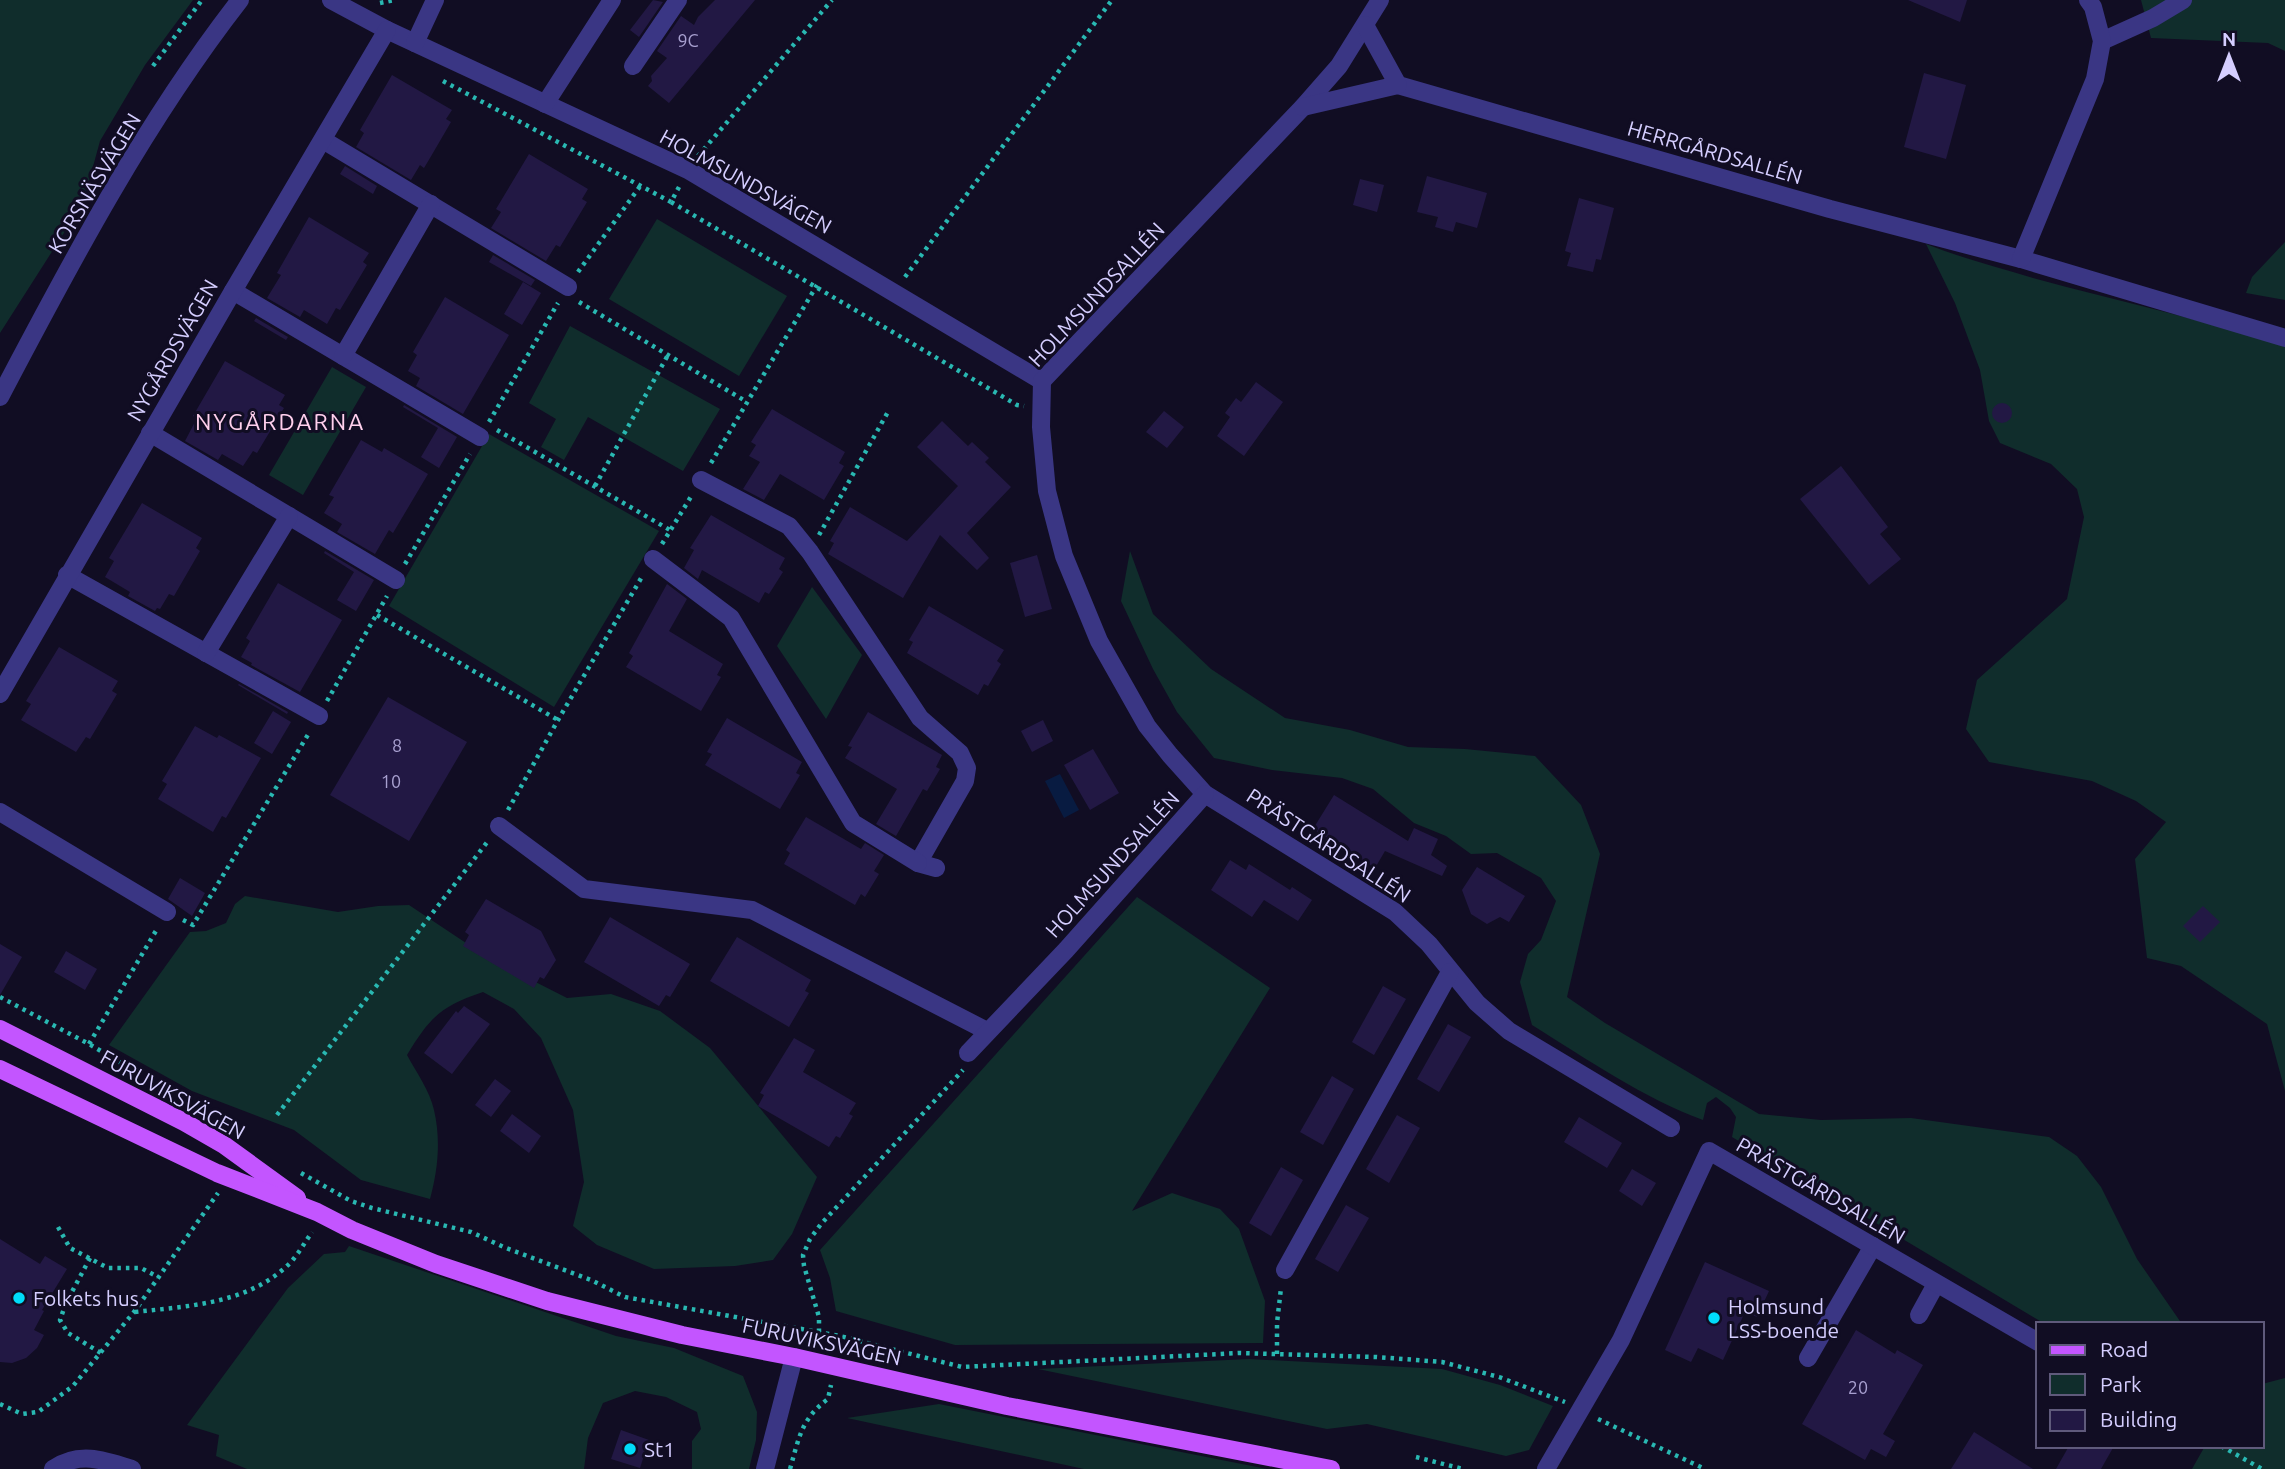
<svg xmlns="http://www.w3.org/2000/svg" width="2285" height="1469" font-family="Ubuntu,sans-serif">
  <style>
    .green { fill: #102d2c }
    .water { fill: #081b41 }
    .building { fill: #221844 }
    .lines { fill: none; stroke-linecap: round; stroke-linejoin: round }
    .path { stroke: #29b8b2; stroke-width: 4.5; stroke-dasharray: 3.5 5; stroke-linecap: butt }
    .minor { stroke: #3a3684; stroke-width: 18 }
    .major { stroke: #c355ff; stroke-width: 18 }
    .poi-dot { fill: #00dcf9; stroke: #110d23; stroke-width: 2.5 }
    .labels { text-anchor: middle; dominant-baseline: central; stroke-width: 6; stroke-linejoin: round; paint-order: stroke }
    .number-label { font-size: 18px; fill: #a8a0d0 }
    .street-label { font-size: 21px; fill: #d5ceff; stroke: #110d23 }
    .poi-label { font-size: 21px; fill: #d5ceff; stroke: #110d23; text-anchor: start }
    .neighbourhood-label { font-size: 23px; letter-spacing: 2px; fill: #ffd0ed; stroke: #110d23 }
  </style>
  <rect width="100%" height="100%" fill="#110d23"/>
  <g class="green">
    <path d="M0 0H193L145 65 100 141 83 203 0 333Z"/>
    <path d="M2141 0H2285V51L2268 43 2151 38Z"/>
    <path d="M657 219 787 296 739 376 609 299Z"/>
    <path d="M2285 242V300L2246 293 2252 277Z"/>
    <path d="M1926 244C1961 258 1997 267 2033 278 2117 301 2202 319 2285 346V1091L2267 1024 2181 966 2147 958 2135 859 2166 822 2136 801 2092 781 1989 762 1966 729 1977 680 2067 599 2084 517 2077 489 2051 464 2000 443 1989 421 1980 370 1955 303Z"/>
    <path d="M570 326 720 409 683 471 588 417 564 460 541 447 556 419 529 403Z"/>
    <path d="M332 367 366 387 303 495 269 475Z"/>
    <path d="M489 434 659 531 554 707 389 606Z"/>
    <path d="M1130 551 1153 614 1211 669 1285 718 1350 730 1408 747 1465 749 1535 756 1581 805 1600 854 1567 997 1605 1023 1759 1114 1821 1120 1911 1118 2049 1137 2077 1156 2101 1187 2137 1259 2182 1324H2045L1732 1137 1736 1117 1730 1108 1716 1097 1707 1103 1703 1120C1645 1099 1585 1058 1532 1025L1520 982 1528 954 1541 940 1556 901 1541 878 1497 853 1471 854 1446 836 1414 823 1373 789 1342 778 1272 770 1214 758 1177 712 1153 669 1121 601Z"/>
    <path d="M812 587 862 655 826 719 777 646Z"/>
    <path d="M245 896 338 912 378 906 409 905 490 959 567 998 611 994 660 1011 710 1048 817 1177 792 1234 773 1260 735 1266 654 1269 597 1245 573 1226 584 1182 573 1110 541 1038 514 1009 483 992C441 1006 430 1017 407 1055 416 1072 430 1091 434 1110 441 1140 438 1170 430 1199L361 1180 294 1130 192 1091 109 1045 190 932 206 931 226 923 235 904Z"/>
    <path d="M1137 897 1270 988 1132 1211 1172 1193 1220 1209 1239 1229 1265 1301 1263 1343 955 1345 836 1311 830 1278 820 1250Z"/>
    <path d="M349 1246 616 1336 674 1348 743 1376 757 1412 756 1440 749 1469H692V1441L701 1429 697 1412 666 1397 635 1391 603 1403 588 1438 584 1469H247L216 1456 219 1435 187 1425 288 1288 324 1254 345 1252Z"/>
    <path d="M1249 1359 1442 1369 1500 1385 1553 1406 1529 1450 1506 1456 1367 1424 1327 1429 1038 1369Z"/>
    <path d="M2285 1378V1469H2192L2205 1446H2262V1384Z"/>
    <path d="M939 1404 1267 1469H1084L847 1418Z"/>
  </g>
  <path class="water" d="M1060 774 1079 810 1064 818 1045 781Z"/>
  <g class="building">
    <path d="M653 0 663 2 639 37 630 30Z"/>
    <path d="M715 0H755L669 103 648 86 652 81 651 76 667 58 657 51 681 16 694 25 698 17Z"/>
    <path d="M1908 0H1967L1960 22Z"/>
    <path d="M1924 73 1966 85 1946 159 1904 147Z"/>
    <path d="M392 75 452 110 446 119 451 122 430 158 424 168 420 165 411 180 356 147 364 133 360 130Z"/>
    <path d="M529 154 588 189 582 199 587 202 560 247 556 245 546 261 491 228 501 212 496 209Z"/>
    <path d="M345 166 377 186 373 194 340 174Z"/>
    <path d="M1427 176 1487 193 1477 228 1456 222 1453 232 1435 227 1438 217 1417 212Z"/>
    <path d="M1360 179 1384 185 1377 212 1353 205Z"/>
    <path d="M1579 198 1614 208 1601 260 1596 259 1593 272 1567 266 1571 253 1565 251Z"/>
    <path d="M309 217 369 253 363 262 367 265 340 310 336 308 327 324 304 310 300 317 267 298 281 275 277 273Z"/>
    <path d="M493 255 535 280 531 286 489 262Z"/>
    <path d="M523 282 541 293 522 325 504 314Z"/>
    <path d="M445 297 509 335 463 414 416 386 420 378 408 371 417 355 413 352Z"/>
    <path d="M256 318 288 337 286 340 254 321Z"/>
    <path d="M225 361 285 395 279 405 284 408 257 453 253 451 243 466 222 454 218 460 185 441 197 418 193 416Z"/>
    <path d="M1256 382 1283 402 1244 456 1217 436 1230 417 1225 413 1236 398 1241 402Z"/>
    <circle cx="2002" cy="413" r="10"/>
    <path d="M404 405 457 437 439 468 421 457 438 428 403 407Z"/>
    <path d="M772 409 845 452 839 463 844 466 824 500 780 474 764 500 743 489 760 462 749 456 756 445 751 442Z"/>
    <path d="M1164 411 1184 427 1167 448 1146 432Z"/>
    <path d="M942 421 968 446 972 442 989 458 985 462 1011 487 967 533 989 558 977 570 940 535 903 598 828 554 834 543 830 541 850 507 907 541 958 486 917 447Z"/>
    <path d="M361 440 382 452 384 448 428 474 393 533 389 530 375 554 337 532 342 524 324 513 334 497 329 495Z"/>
    <path d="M1841 466 1888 527 1880 534 1901 559 1869 585 1800 499Z"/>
    <path d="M142 503 202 538 196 548 200 551 174 596 169 594 160 609 157 608 155 611 128 596 130 592 105 577 114 561 109 558Z"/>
    <path d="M711 515 785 558 779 569 783 572 769 594 765 592 759 603 702 570 698 579 684 568 694 550 690 548Z"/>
    <path d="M325 551 374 580 356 611 337 600 354 572 324 553Z"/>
    <path d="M1037 555 1052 609 1025 617 1010 563Z"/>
    <path d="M278 583 342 620 300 692 251 665 252 663 241 657 250 641 246 638Z"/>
    <path d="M667 584 687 599 669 631 723 664 717 675 721 677 701 711 626 667 633 656 629 653Z"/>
    <path d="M929 606 1004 650 997 661 1001 664 988 686 984 684 978 695 907 653 913 642 909 640Z"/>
    <path d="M59 647 118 681 112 691 117 694 90 739 86 737 76 752 21 720 31 704 26 701Z"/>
    <path d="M239 684 288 712 287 714 238 685Z"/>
    <path d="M388 697 467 742 409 841 330 795Z"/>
    <path d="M273 711 291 722 272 754 254 743Z"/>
    <path d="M868 712 942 755 936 767 940 769 927 791 923 789 896 836 876 824 897 789 845 758 852 747 848 746Z"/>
    <path d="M727 718 802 762 796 773 800 775 780 809 705 765 712 754 707 752Z"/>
    <path d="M1043 720 1053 741 1032 752 1021 731Z"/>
    <path d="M195 726 217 738 219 735 261 758 226 818 222 816 213 832 158 799 167 784 162 781Z"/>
    <path d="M1093 749 1119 793 1090 810 1064 765Z"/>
    <path d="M1334 795 1408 841 1414 828 1438 839 1431 855 1447 866 1442 876 1385 851 1375 868 1313 829Z"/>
    <path d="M806 817 861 849 865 843 884 855 874 871 879 874 865 897 861 894 855 905 784 864 790 853 786 850Z"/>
    <path d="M1230 860 1246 870 1249 864 1290 890 1292 887 1312 900 1298 921 1264 900 1252 917 1211 890Z"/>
    <path d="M1477 867 1525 896 1509 922 1500 917 1487 924 1471 914 1462 890Z"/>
    <path d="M180 878 205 893 192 916 168 899Z"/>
    <path d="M486 899 541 931 556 960 544 979 540 977 534 988 463 946 469 935 465 932Z"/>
    <path d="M2203 906 2220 922 2200 942 2183 926Z"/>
    <path d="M610 917 690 964 670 997 666 995 659 1006 584 962Z"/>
    <path d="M737 937 811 980 805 991 809 993 789 1027 710 981Z"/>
    <path d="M0 944 22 957 0 995Z"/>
    <path d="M66 951 97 969 85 990 54 972Z"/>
    <path d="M1383 986 1406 999 1374 1055 1352 1042Z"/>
    <path d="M464 1006 490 1024 452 1074 424 1053 456 1011 458 1013Z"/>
    <path d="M1448 1024 1471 1037 1439 1092 1417 1079Z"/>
    <path d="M794 1038 815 1050 803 1072 856 1103 849 1114 853 1116 840 1138 836 1136 829 1147 758 1106 764 1095 760 1093Z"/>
    <path d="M1332 1076 1354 1089 1323 1145 1300 1132Z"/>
    <path d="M495 1079 511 1091 491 1117 475 1105Z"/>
    <path d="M512 1114 541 1136 529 1153 500 1131Z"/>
    <path d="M1397 1115 1420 1128 1389 1183 1366 1169Z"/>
    <path d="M1579 1117 1622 1143 1607 1168 1564 1142Z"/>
    <path d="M1281 1167 1303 1180 1271 1236 1249 1223Z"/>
    <path d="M1632 1169 1656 1183 1642 1206 1619 1191Z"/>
    <path d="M1346 1205 1369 1218 1338 1272 1315 1259Z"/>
    <path d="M0 1239 40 1264 45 1256 67 1269 42 1310 44 1311 34 1330 44 1335 37 1348 26 1358 12 1363 0 1362Z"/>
    <path d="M1705 1262 1769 1291 1757 1317 1745 1312 1723 1360 1698 1348 1691 1362 1665 1350Z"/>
    <path d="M1856 1330 1895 1354 1897 1350 1923 1365 1883 1434 1895 1441 1886 1457 1871 1449 1865 1460 1802 1424Z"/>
    <path d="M621 1430 649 1440 640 1468 611 1459Z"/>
    <path d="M1974 1432 2033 1469H1951Z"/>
    <path d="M2069 1446H2114L2101 1469H2056Z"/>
  </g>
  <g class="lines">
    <g class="path">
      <path d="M380 3 395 0"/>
      <path d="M153 66 202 0"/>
      <path d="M443 81 671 202"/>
      <path d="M698 156 832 0"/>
      <path d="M679 187 671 202 1017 405 1024 406"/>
      <path d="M578 272 641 185"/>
      <path d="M905 277 1112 0"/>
      <path d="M579 302 747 402"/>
      <path d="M489 422 558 303"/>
      <path d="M497 430 670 530"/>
      <path d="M711 463 817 285"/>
      <path d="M595 486 668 355"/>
      <path d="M819 535 889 410"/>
      <path d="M662 544 692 495"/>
      <path d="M405 564 470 454"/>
      <path d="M377 615 558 720"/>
      <path d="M327 701 387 596"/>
      <path d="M508 810 558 720 643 575"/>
      <path d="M183 920 193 925 309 733"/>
      <path d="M0 997 89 1044 138 1073"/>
      <path d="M89 1044 157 929"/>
      <path d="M277 1115 488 841"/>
      <path d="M301 1173 351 1201 372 1208 471 1232 506 1248 591 1280 625 1297 840 1336 962 1367 1240 1353 1377 1357 1442 1362 1499 1377 1565 1402"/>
      <path d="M58 1227 70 1248 108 1268H141L158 1277"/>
      <path d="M90 1258 66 1303 60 1320 68 1333 101 1353"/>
      <path d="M135 1312C189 1306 250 1304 291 1262 299 1253 305 1242 312 1232"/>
      <path d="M819 1332V1317L804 1266 803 1255 810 1239 821 1224 963 1070"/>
      <path d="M1277 1354V1323L1281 1288"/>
      <path d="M0 1404 22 1414 38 1412 73 1386 134 1312 218 1193"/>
      <path d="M1598 1419 1705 1469"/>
      <path d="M2221 1446 2262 1469"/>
      <path d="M1416 1457 1463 1469"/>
      <path d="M790 1469C799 1438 801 1419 828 1399L831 1385"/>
    </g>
    <g class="minor">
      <path d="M331 0 387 30 688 170 1042 381"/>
      <path d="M1380 0 1339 66 1303 107 1042 381 1041 427 1047 491 1064 556 1099 641 1147 726 1170 755 1205 794 1395 912 1429 944 1477 1003 1509 1031 1671 1128"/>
      <path d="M2102 41 2153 18 2183 0"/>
      <path d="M415 43 435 0"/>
      <path d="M633 66 678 0"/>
      <path d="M1398 85 1830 209 2021 259 2285 338"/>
      <path d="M545 104 612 0"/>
      <path d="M1303 107 1398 85 1365 25"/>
      <path d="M323 140 568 287"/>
      <path d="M2021 259 2095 79 2102 41 2093 7 2088 0"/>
      <path d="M233 291 480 437"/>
      <path d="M343 356 431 204"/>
      <path d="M0 397C72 260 145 122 240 0"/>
      <path d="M150 433 396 580"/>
      <path d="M701 480 789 526 810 552 920 718 960 753 967 768 965 781 918 863 936 868"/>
      <path d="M653 559 731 618 853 823 918 863"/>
      <path d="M67 575 319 716"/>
      <path d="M206 653 289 516"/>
      <path d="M0 694 233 291 387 30"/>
      <path d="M0 812 167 912"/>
      <path d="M499 826 584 889 752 910 987 1031"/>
      <path d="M968 1053 1066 950 1205 794"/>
      <path d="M1285 1270 1450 972"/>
      <path d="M1919 1315 1936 1284"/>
      <path d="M1808 1358 1873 1246"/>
      <path d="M53 1469C79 1451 104 1460 132 1469"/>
      <path d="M765 1469 794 1357"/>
      <path d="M1546 1469 1621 1340 1709 1151 2038 1342"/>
    </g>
    <g class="major">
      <path d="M0 1029 184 1122 224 1145 297 1198"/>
      <path d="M0 1069 217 1173 317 1212 352 1230 436 1264 547 1301 682 1335 794 1357 1007 1406 1331 1469"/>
    </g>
  </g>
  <g class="poi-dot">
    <circle cx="19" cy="1298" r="7"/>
    <circle cx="1714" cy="1318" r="7"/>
    <circle cx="630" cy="1449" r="7"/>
  </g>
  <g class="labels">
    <g class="number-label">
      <text x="688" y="40">9C</text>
      <text x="397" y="745">8</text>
      <text x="391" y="781">10</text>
      <text x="1858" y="1387">20</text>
    </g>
    <g class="street-label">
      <text transform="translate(1715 152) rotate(16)">HERRGÅRDSALLÉN</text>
      <text transform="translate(746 181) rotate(29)">HOLMSUNDSVÄGEN</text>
      <text transform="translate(94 183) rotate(-59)">KORSNÄSVÄGEN</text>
      <text transform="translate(1096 294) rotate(-47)">HOLMSUNDSALLÉN</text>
      <text transform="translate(172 350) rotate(-60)">NYGÅRDSVÄGEN</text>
      <text transform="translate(1329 845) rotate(33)">PRÄSTGÅRDSALLÉN</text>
      <text transform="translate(1112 864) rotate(-48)">HOLMSUNDSALLÉN</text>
      <text transform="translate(173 1094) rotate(29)">FURUVIKSVÄGEN</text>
      <text transform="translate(1821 1190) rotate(30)">PRÄSTGÅRDSALLÉN</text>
      <text transform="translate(822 1341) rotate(12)">FURUVIKSVÄGEN</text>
    </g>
    <g class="poi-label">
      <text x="33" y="1298">Folkets hus</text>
      <text x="1728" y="1306">Holmsund<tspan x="1728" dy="24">LSS-boende</tspan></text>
      <text x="644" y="1449">St1</text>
    </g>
    <g class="neighbourhood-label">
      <text x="280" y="421">NYGÅRDARNA</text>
    </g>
  </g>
  <rect x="2036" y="1322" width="228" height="126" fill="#110d23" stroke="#5f5a7b" stroke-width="2"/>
  <rect x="2050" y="1345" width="35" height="10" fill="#c355ff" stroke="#5f5a7b" stroke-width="2"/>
  <text x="2100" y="1357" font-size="21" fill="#d5ceff">Road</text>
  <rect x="2050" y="1374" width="35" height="21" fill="#102d2c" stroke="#5f5a7b" stroke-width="2"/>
  <text x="2100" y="1392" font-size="21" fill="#d5ceff">Park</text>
  <rect x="2050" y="1410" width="35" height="21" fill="#221844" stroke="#5f5a7b" stroke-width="2"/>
  <text x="2100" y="1427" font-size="21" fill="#d5ceff">Building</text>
  <g transform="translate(2229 56)" stroke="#110d23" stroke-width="5" paint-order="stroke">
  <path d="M0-5L12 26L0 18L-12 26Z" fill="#d5ceff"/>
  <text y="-10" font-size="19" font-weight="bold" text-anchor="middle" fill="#d5ceff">N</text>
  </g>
</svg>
